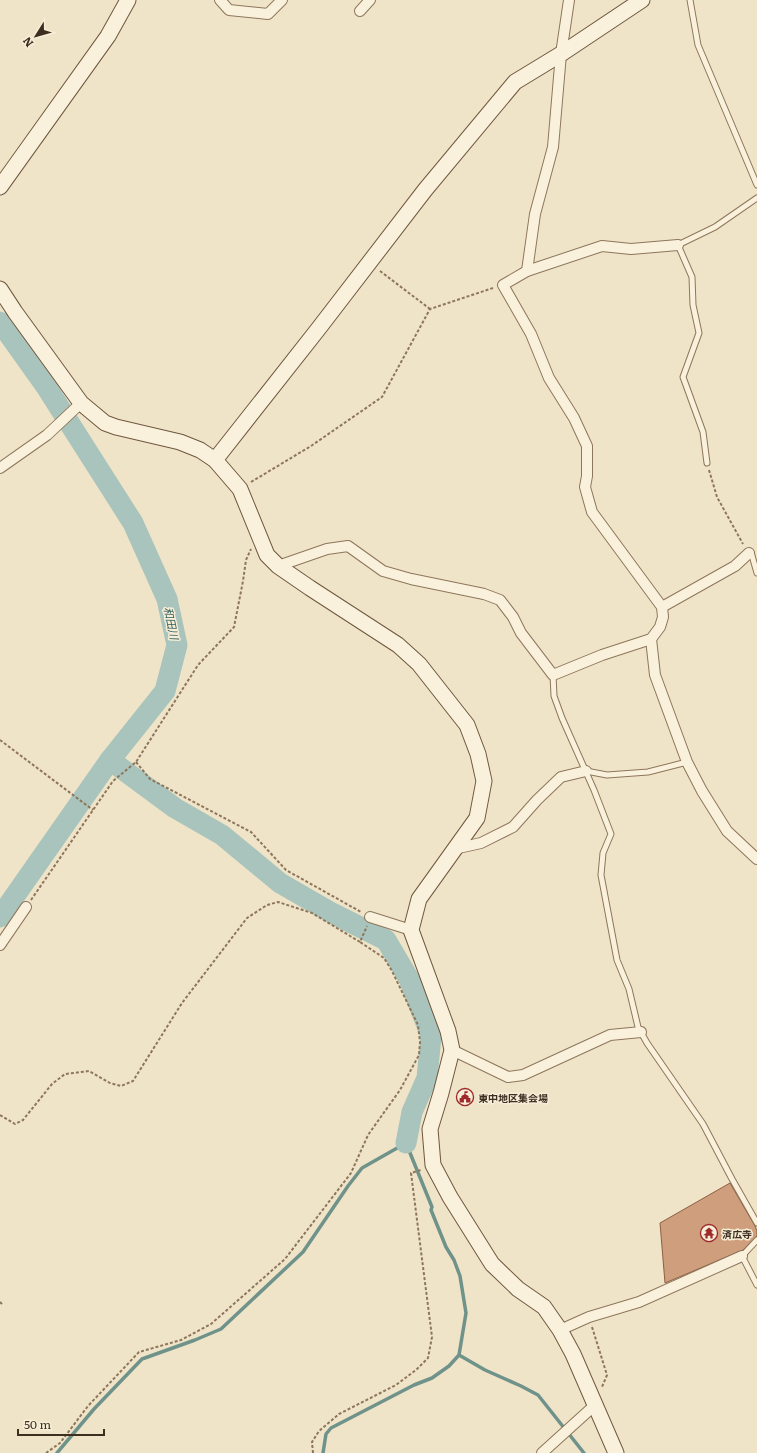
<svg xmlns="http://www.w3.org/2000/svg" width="757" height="1453" font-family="Literata,'Noto Sans JP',serif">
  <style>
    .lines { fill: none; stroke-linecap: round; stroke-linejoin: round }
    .stream { stroke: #6f938a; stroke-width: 3.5 }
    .river { stroke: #a9c4bc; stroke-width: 21 }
    .building { fill: #cf9f7d; stroke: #8d5f41 }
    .lane-casing { stroke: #8d765c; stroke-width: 7 }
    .street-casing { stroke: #8d765c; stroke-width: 12 }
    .secondary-casing { stroke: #6f573f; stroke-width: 17 }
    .path { stroke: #8d765c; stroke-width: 2; stroke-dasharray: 3 2; stroke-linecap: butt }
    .lane { stroke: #faf1dc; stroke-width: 5 }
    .street { stroke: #faf1dc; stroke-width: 10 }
    .secondary { stroke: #faf1dc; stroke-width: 15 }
    .labels { text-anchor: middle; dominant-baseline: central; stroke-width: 3; stroke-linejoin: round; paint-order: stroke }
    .poi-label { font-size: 10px; font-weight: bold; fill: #3d2e20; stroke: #f7eed8; text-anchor: start }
    .water-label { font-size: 11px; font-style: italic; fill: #2f5d5a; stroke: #f7eed8 }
  </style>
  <rect width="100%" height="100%" fill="#f0e4c8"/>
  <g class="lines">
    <g class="stream">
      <path d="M459 1355 485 1370 521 1386 538 1395 584 1453"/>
      <path d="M57 1453 94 1409 142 1359 195 1340 221 1329 303 1252 348 1186 362 1168 406 1143 432 1207 431 1210 446 1247 454 1260 460 1276 466 1313 459 1355 449 1366 432 1378 414 1385 331 1428 326 1434 323 1453"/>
    </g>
    <g class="river">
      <path d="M0 322 47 388 133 523 167 599 177 645 165 691 110 760 0 917"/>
      <path d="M110 760 175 808 222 835 280 883 332 913 386 940 409 979 431 1036 427 1078 412 1112 406 1143"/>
    </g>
  </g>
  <path class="building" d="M730 1183 755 1226 757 1231V1236L743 1250 665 1283 660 1223Z"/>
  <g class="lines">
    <g class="lane-casing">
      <g id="lane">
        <path d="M690 0 698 45 757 185"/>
        <path d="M707 463 703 432 683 377 699 333 693 305 692 277 678 245 715 227 757 198"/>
        <path d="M751 552 757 573"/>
        <path d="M553 675 554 696 562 718 594 790 611 834 603 853 601 875 617 960 629 989 638 1027 647 1043 703 1124 732 1179 757 1223"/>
        <path d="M586 771 607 775 648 772 687 762"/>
        <path d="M757 1240 742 1256 757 1285"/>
      </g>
    </g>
    <g class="street-casing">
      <g id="street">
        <path d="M220 0 229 10 268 14 282 0"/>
        <path d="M360 11 370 0"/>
        <path d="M527 271 535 214 553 147 561 54 569 0"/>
        <path d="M0 468 47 435 81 403"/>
        <path d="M278 566 327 549 348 546 383 571 411 579 484 594 500 600 513 617 521 633 553 675 602 655 651 639 660 627 663 617 662 607 592 512 585 487 587 476V446L574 418 549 378 531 334 503 285 527 271 602 246 631 249 678 245"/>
        <path d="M662 607 735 566 749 553"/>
        <path d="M651 639 655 675 687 762 702 791 727 831 757 859"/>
        <path d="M454 849 481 843 513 827 537 800 561 777 586 771"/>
        <path d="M370 917 411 930"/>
        <path d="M0 945 26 907"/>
        <path d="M452 1050 508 1077 523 1075 610 1035 641 1032"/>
        <path d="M560 1330 589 1317 639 1302 742 1256"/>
        <path d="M542 1453 595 1405"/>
      </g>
    </g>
    <g class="secondary-casing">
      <g id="secondary">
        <path d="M0 187 108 36 128 0"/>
        <path d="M0 289 15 312 81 403 105 423 116 427 180 442 200 450 215 460 240 489 267 555 278 566 310 588 398 645 419 664 467 725 478 754 484 781 477 818 419 899 411 930 448 1031 452 1050 441 1093 430 1129 433 1165 450 1197 492 1264 518 1289 544 1307 560 1330 573 1354 616 1453"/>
        <path d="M215 460 319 328 425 190 515 82 561 54 642 0"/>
      </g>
    </g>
    <g class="path">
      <path d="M380 271 430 309"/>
      <path d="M709 470 717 497 743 544"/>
      <path d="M251 482 311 446 382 397 430 309 493 288"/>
      <path d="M0 740 93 810"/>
      <path d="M136 762 150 779 251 832 286 870 361 912"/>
      <path d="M31 900 113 781 136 762 198 665 234 627 243 581 246 560 251 549"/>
      <path d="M0 1115 15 1124 23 1120 52 1084 65 1074 89 1071 110 1083 121 1086 133 1081 182 1003 247 918 267 905 278 902 312 913 360 942"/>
      <path d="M0 1302 2 1304"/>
      <path d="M592 1327 607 1375 602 1387"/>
      <path d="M46 1453 60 1443 88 1406 139 1352 181 1340 211 1324 285 1259 351 1173 368 1135 400 1090 419 1055 420 1042 418 1025 392 971 384 958 360 942 367 926"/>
      <path d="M313 1453 312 1442 319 1431 339 1414 396 1385 416 1370 428 1358 432 1337 411 1173 421 1170"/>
    </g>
    <use href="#lane" class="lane"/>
    <use href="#street" class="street"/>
    <use href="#secondary" class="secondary"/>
  </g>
  <defs>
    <g id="civic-ring" transform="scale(0.9)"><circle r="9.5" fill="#f7eed8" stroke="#9e2a2b" stroke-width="1.5"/><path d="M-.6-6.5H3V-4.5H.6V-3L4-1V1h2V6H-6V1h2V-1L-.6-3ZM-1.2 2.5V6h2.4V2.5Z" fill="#9e2a2b"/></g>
    <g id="temple-ring" transform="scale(0.9)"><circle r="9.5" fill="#f7eed8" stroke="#9e2a2b" stroke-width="1.5"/><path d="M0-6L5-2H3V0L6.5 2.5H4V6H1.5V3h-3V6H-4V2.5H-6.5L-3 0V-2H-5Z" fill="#9e2a2b"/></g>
  </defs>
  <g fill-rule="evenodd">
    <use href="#civic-ring" x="465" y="1097"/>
    <use href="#temple-ring" x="709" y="1233"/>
  </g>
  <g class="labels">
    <g class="poi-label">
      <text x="478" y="1097">東中地区集会場</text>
      <text x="722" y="1233">済広寺</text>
    </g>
    <g class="water-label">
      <text transform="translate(172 623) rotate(78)">和田川</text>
    </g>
  </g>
  <g transform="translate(36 36) rotate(233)" stroke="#f7eed8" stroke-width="3" paint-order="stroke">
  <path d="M0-3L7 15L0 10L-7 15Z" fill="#3d2e20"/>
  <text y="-6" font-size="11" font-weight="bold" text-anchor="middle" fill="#3d2e20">N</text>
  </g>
  <path d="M18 1429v6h86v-6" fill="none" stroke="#3d2e20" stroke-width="2"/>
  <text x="24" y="1429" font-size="12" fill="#3d2e20" stroke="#f7eed8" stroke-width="3" paint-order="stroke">50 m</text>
</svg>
